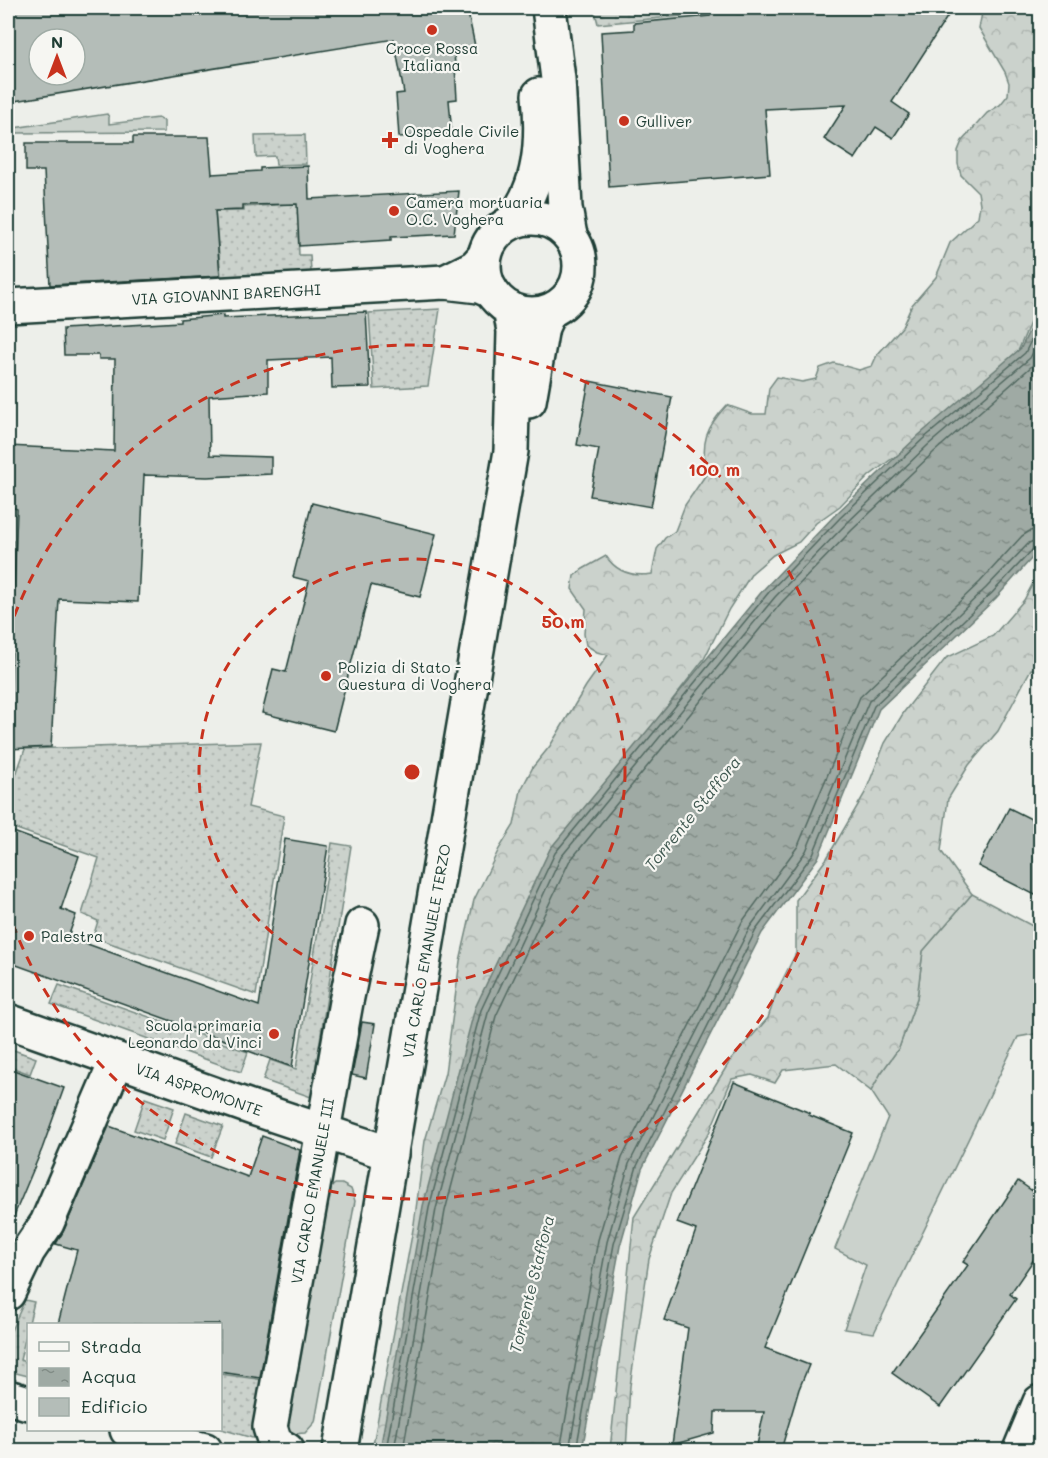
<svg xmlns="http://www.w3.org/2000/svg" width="1048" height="1458" font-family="Mali,sans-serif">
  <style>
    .grass { fill: #cbd2cc; stroke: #758880; stroke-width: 1.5 }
    .forest { fill: url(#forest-crowns); stroke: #758880; stroke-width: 1.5 }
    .garden { fill: url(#garden-dots); stroke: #758880; stroke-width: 1.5 }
    .water { fill: url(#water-ripples); stroke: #6c7e77; stroke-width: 1.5 }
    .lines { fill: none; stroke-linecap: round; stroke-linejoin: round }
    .shore { stroke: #526961; stroke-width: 1.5 }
    .building { fill: #b4bdb8; stroke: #1f3d34; stroke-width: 1.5; fill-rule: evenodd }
    .minor-casing { stroke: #1f3d34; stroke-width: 38 }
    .secondary-casing { stroke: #1f3d34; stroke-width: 38 }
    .minor { stroke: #f6f6f2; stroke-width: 33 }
    .secondary { stroke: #f6f6f2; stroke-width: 33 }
    .ring { fill: none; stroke: #c8321e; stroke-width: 3; stroke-dasharray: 10 8 }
    .poi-dot { fill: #c8321e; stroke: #f6f6f2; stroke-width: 2 }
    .labels { text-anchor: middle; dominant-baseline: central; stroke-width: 4.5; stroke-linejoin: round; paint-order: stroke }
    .poi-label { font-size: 15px; fill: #1f3d34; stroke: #f6f6f2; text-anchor: start }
    .street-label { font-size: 15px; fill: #1f3d34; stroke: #f6f6f2 }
    .water-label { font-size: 16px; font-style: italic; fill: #3f5850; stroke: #f6f6f2 }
    .centre { fill: #c8321e; stroke: #f6f6f2; stroke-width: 3 }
    .ring-label { font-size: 18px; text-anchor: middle; font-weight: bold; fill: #c8321e; stroke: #f6f6f2; stroke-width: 4.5; stroke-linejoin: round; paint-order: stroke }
  </style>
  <defs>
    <pattern id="forest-crowns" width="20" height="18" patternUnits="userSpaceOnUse" patternTransform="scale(1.5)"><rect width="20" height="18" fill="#cbd2cc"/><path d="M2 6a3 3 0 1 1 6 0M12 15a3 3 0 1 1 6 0" fill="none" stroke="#aeb5b0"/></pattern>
    <pattern id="garden-dots" width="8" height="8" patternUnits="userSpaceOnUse" patternTransform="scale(1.5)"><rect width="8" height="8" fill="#cbd2cc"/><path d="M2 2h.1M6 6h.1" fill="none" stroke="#aeb5b0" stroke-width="1.8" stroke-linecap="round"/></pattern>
    <pattern id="water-ripples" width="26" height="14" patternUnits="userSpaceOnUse" patternTransform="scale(1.5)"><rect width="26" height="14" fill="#9faaa4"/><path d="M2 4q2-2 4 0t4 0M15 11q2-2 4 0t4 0" fill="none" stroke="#818c86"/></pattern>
  </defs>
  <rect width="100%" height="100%" fill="#edefea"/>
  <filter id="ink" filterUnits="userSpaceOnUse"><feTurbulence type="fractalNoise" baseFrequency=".0167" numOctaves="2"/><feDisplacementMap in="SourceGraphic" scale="12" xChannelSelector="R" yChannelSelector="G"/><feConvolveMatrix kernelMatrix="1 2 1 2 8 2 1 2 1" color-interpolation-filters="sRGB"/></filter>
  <g filter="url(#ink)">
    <g class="grass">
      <path d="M107 114 109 117V124L158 118 164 121V132L14 133V128Z"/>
      <path d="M972 894 1040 930V1033L1018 1037 874 1333 844 1329 866 1265 835 1249 888 1117 871 1091 881 1073 899 1048 917 998 923 951Z"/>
      <path d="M335 1184H342L351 1189 355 1201 315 1422 305 1433 292 1434 281 1425 327 1191Z"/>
    </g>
    <g class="forest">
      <path d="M983 8H1040V299L1016 356 919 445 893 458 869 476 840 506 816 523 799 542 773 555 752 573 729 609 704 659 638 744 418 1450H372L414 1224 425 1141 445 1073 460 961 474 900 499 849 514 825 521 790 533 767 550 746 586 686 608 655 597 652 586 645 584 634 586 609 572 589 574 576 583 569 606 556C617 573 633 577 652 574L657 549 665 538 675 531 685 505 707 473C700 443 706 427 727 405L752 414H766L769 388 777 377 802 382 816 379 820 368 834 363 859 370 872 366 877 355 902 327 912 305 936 277 950 243 978 217 980 204 978 192 961 175 958 164V151L962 141 987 113 1000 105 1008 95 1009 83 1005 72 979 28Z"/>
      <path d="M1040 570V670L1031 669 998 731 969 765 948 799 941 851 972 894 923 951 917 998 899 1048 881 1073 871 1091 836 1064 783 1070 775 1083 752 1075 732 1079 709 1133 671 1193 649 1259 630 1386 626 1450H610L634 1217 730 1061 768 1018 777 991 796 953V900L827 858 865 793 885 743 904 712 946 658 993 636 1024 600Z"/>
    </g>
    <g class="garden">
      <path d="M594 8H680L681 16 598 24Z"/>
      <path d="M305 135 306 164 276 165 275 156 256 157 255 136Z"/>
      <path d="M308 203 309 230 298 231 299 255H310L311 272 221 277 215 211H244V207Z"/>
      <path d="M440 309 428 386 374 389 369 313Z"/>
      <path d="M8 538 13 541 11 594 8 593Z"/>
      <path d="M261 742 248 807 284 816 256 995 93 937 98 921 82 914 99 858 8 826V798L25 749Z"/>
      <path d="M332 843 351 846 311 1097 263 1080 270 1060 296 1069Z"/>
      <path d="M59 985 248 1052 241 1072 51 1004Z"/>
      <path d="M8 1048 36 1058 30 1074 8 1066Z"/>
      <path d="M145 1098 174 1108 163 1140 134 1130Z"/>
      <path d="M186 1113 223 1126 211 1157 175 1144Z"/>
      <path d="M25 1300 34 1302 20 1360 28 1363V1376L8 1371V1337Z"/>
      <path d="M220 1374 264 1380 256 1439 221 1429Z"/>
    </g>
    <path class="water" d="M1040 308V549L996 598 879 709 818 858 762 933 642 1169 620 1246 582 1450H380L423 1206 475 1008 550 849 764 589 836 514 919 435 1021 348Z"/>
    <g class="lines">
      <g class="shore">
        <path d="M386 1450 429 1208 481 1010 555 853 769 592 840 518 923 439 1025 353 1040 322"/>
        <path d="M394 1450 436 1209 488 1013 561 857 775 597 846 524 928 445 1030 358 1040 339"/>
        <path d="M403 1450 445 1211 496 1016 569 862 781 603 852 530 934 452 1040 359"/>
        <path d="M560 1450 598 1240 622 1158 742 922 798 846 860 697 980 582 1022 536 1030 531 1040 529"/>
        <path d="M569 1450 607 1242 629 1164 750 927 806 851 869 701 986 588 1029 543 1040 538"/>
        <path d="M576 1450 614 1244 637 1166 756 930 813 854 874 706 992 593 1034 548 1040 546"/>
      </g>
    </g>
    <g class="building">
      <path d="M8 8H467L475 46 454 50 457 99 449 100 452 134 399 137 396 94 404 93 394 39 8 102ZM39 39H75V75H39Z"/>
      <path d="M709 8H737V14L830 8H953L892 102 909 114 893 138 876 127 855 159 824 139 846 105 765 109 770 174 609 187 601 32 634 30V23L710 16Z"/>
      <path d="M133 137H209L212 174 260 171V168L308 166 309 199 459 191 454 234 391 237V240L299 246 297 204 243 205V210L215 211 220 276 50 285 44 171H26V143H133Z"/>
      <path d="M366 312 370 387 332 388 331 357 268 360V392L209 396 210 455 271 457V474L207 477 144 475 138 602 59 599 51 747 8 749 17 509 8 506V446L114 451 115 359H99V355H64L63 329 180 322V319L223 315V318Z"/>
      <path d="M589 381 672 397 651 507 590 496 599 449 577 445Z"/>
      <path d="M312 503 436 534 420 597 371 585 334 731 262 713 273 669 286 672 309 581 293 577Z"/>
      <path d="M1009 808 1041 824V898L978 866Z"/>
      <path d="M8 830 79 856 61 909 76 915 68 937 259 1006 285 839 328 846 292 1067 243 1049 244 1047 8 962Z"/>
      <path d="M362 1022 375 1024 366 1078 352 1075Z"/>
      <path d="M8 1068 64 1088 42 1149 8 1230Z"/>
      <path d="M734 1082 810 1113 809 1115 853 1133 765 1348 809 1365 799 1389 781 1450H756L764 1412H715L714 1433 672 1445 688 1328 664 1320 696 1230 677 1223Z"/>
      <path d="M109 1126 248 1177 262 1136 300 1150 260 1378 220 1372V1324H58L77 1250 56 1244 64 1230Z"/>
      <path d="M1018 1181 1041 1197V1249L1010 1294 1016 1299 940 1407 892 1373 968 1265 963 1262Z"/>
    </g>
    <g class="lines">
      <g class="minor-casing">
        <g id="minor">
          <path d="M445 282 475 267 484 257"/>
          <path d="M8 306 445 282 479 286 491 291"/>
          <path d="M8 1021 253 1108 391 1154"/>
          <path d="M8 1293 28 1251 47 1223 117 1060"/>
          <path d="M8 1397 28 1403"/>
          <path d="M127 1430 205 1450"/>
          <path d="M287 1450 275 1443 270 1427 346 1002 362 925"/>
          <path d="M1020 1450 1040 1402"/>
        </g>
      </g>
      <g class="secondary-casing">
        <g id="secondary">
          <path d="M549 8 558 79 565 208 570 236"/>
          <circle cx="532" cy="266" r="48"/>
          <path d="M513 221C519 212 525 203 529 193 542 164 542 126 539 95"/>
          <path d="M529 401 542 327 549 312"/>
          <path d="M340 1450 511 451 514 331 510 309"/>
        </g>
      </g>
      <use href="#minor" class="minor"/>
      <use href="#secondary" class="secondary"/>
    </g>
  </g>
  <g class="ring">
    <circle cx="412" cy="772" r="213"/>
    <path d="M8 633A427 427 0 1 1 8 911"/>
  </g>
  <g class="poi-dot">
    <circle cx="432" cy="30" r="6"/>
    <circle cx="624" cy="121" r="6"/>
    <path d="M387 131h6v6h6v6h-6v6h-6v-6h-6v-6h6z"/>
    <circle cx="394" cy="211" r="6"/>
    <circle cx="326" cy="676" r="6"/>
    <circle cx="29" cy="936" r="6"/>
    <circle cx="274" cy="1034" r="6"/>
  </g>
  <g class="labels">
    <g class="poi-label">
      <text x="432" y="48" text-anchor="middle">Croce Rossa<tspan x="432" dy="17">Italiana</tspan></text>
      <text x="636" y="121">Gulliver</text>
      <text x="404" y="131">Ospedale Civile<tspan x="404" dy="17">di Voghera</tspan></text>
      <text x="406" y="202">Camera mortuaria<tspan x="406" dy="17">O.C. Voghera</tspan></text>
      <text x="338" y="667">Polizia di Stato -<tspan x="338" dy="17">Questura di Voghera</tspan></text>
      <text x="41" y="936">Palestra</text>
      <text x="262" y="1025" text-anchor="end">Scuola primaria<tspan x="262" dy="17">Leonardo da Vinci</tspan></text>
    </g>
    <g class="street-label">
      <text transform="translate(226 294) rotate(-3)">VIA GIOVANNI BARENGHI</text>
      <text transform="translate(426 951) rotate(-80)">VIA CARLO EMANUELE TERZO</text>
      <text transform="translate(199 1089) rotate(19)">VIA ASPROMONTE</text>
      <text transform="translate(312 1191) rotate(-80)">VIA CARLO EMANUELE III</text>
    </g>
    <g class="water-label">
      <text transform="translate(692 813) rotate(-51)">Torrente Staffora</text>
      <text transform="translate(531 1284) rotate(-76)">Torrente Staffora</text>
    </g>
  </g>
  <circle cx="412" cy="772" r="9" class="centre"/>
  <g class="ring-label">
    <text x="714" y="476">100 m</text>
    <text x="563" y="628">50 m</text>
  </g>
  <rect width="1048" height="1458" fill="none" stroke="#f6f6f2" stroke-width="30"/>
  <rect x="15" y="15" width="1018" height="1428" fill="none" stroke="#1f3d34" stroke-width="2" filter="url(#ink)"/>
  <rect x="27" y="1323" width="195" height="108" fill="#f6f6f2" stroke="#a0aca6" stroke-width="1.5"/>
  <rect x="39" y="1342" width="30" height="9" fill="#f6f6f2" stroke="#a0aca6" stroke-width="1.5"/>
  <text x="81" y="1353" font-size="18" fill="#1f3d34">Strada</text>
  <rect x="39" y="1368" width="30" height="18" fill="url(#water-ripples)" stroke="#a0aca6" stroke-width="1.5"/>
  <text x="81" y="1383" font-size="18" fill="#1f3d34">Acqua</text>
  <rect x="39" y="1398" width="30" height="18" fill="#b4bdb8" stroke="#a0aca6" stroke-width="1.5"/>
  <text x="81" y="1413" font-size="18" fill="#1f3d34">Edificio</text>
  <g transform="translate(57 57)"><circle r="28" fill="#f6f6f2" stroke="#a0aca6" stroke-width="1.5"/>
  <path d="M0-4.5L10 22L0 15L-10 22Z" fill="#c8321e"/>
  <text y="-9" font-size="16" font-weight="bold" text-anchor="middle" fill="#1f3d34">N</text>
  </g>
</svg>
